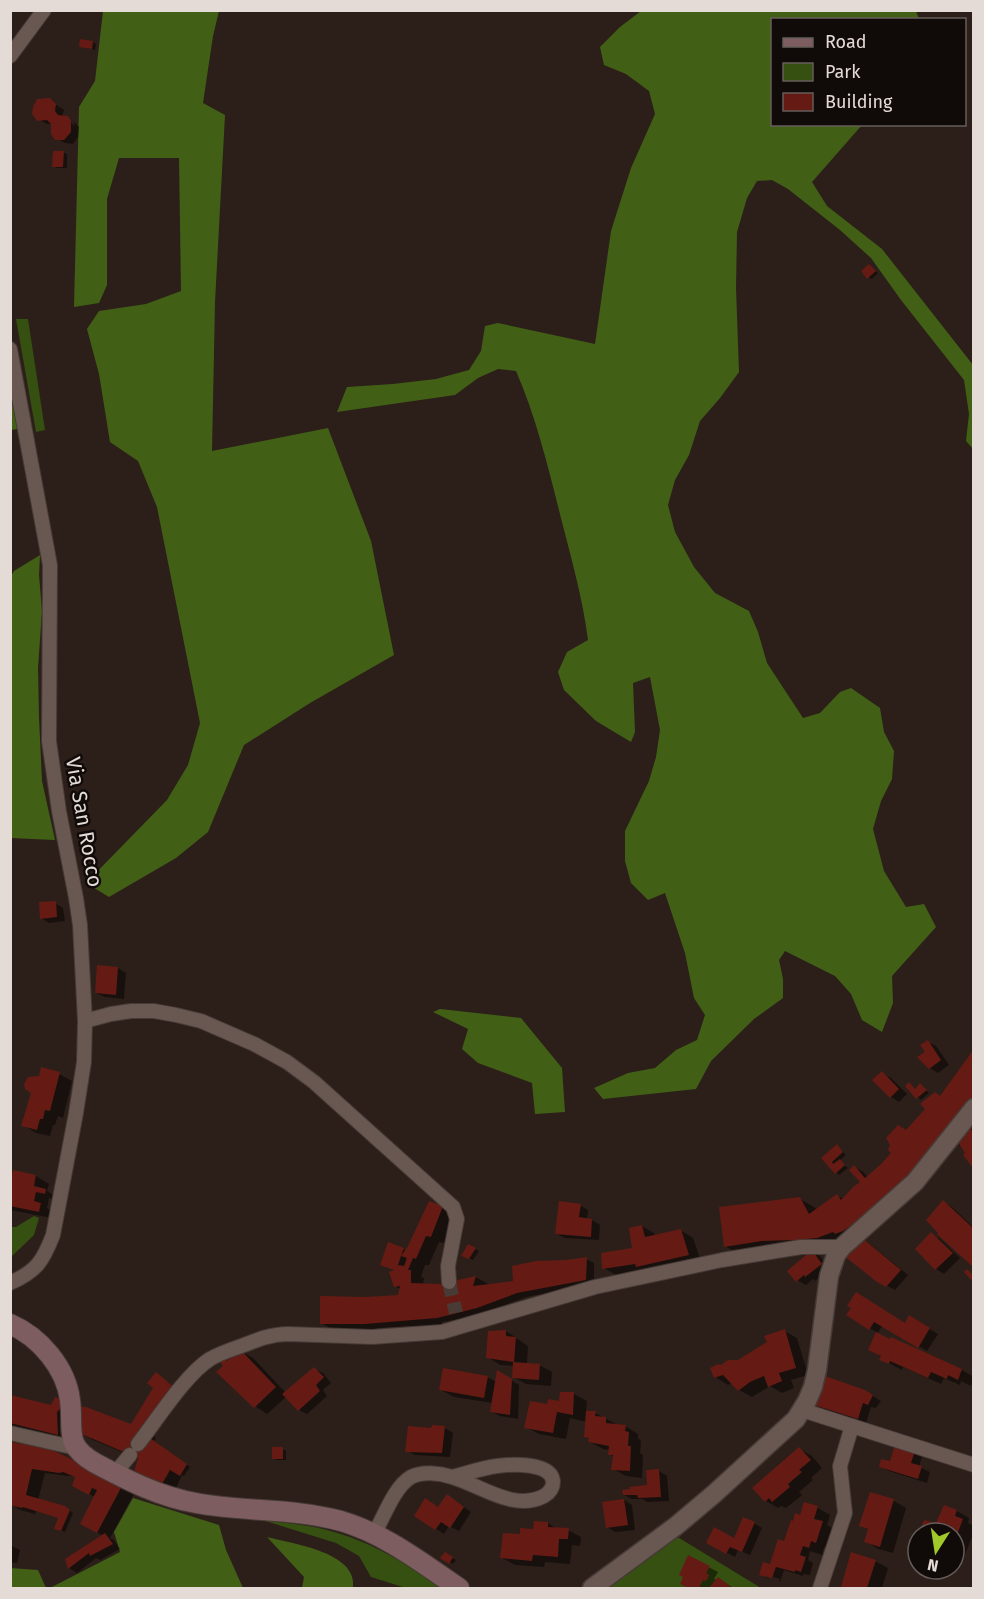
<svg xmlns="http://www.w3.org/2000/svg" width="984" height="1599" font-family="'Fira Sans',sans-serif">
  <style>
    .green { fill: #355010 }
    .forest { fill: #416016 }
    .shadow { fill: #0007 }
    .building { fill: #651b14; fill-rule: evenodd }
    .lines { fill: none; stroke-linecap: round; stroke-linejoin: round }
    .minor-tunnel { stroke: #483b35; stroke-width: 14; stroke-dasharray: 14 7; stroke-linecap: butt }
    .minor-casing { stroke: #463a36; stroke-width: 16 }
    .tertiary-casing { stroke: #463a36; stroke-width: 21 }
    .secondary-casing { stroke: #463a36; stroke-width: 22 }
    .minor { stroke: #685851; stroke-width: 14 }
    .tertiary { stroke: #685851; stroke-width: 18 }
    .secondary { stroke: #7d5d60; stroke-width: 20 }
    .labels { text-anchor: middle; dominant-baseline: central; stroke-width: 5; stroke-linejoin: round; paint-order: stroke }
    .street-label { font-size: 21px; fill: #e4dad6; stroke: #100a08 }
  </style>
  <rect width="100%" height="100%" fill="#2c1f19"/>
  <g class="green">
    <path d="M16 319H28L45 430 36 432Z"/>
    <path d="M34 1216 39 1218 34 1235 11 1257V1227H16Z"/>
    <path d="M259 1519C282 1523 305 1524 327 1530 370 1541 406 1563 441 1588H406L371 1577 359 1556 336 1543Z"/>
    <path d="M676 1536 761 1588H609Z"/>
  </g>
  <g class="forest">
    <path d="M103 11H219L213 36 203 103 225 115 215 302 212 451 328 428 371 541 394 655 310 703 244 745 208 832 176 858 109 897 86 883 167 800 188 765 200 723 157 507 138 461 110 442 99 374 87 329 99 311 146 304 181 291 179 158H119L107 199V285L99 303 74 307 79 107 95 81Z"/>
    <path d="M641 11H916L919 19 772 20V124L862 125 812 182 827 206 882 249 973 365 974 450 966 441 969 414 964 380 901 300 871 258 840 230 788 189 772 180 757 181 747 198 737 232 736 288 739 372 720 398 700 421 689 455 675 480 668 505 675 532 694 567 715 593 749 611 758 632 767 663 803 718 820 713 840 692 851 688 880 708 884 732 894 751 892 779 881 801 873 829 884 871 906 907 924 904 936 927 892 976 893 1003 882 1032 862 1020 851 994 835 976 785 951 779 960 783 979V998L754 1019 711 1061 696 1089 603 1099 594 1088 628 1073 655 1068 676 1050 697 1040 705 1015 694 998 685 953 665 893 648 900 631 883 625 861V831L649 781 656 757 660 730 650 677 633 683 635 732 631 742 596 721 564 690 558 672 567 652 588 640C583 600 572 561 562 522 549 471 537 419 516 371L498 369 478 378 455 395 337 412 347 387 393 384 436 379 469 370 481 351 485 326 498 323 595 344 611 231 631 168 655 114 649 91 626 74 604 65 600 47 620 27Z"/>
    <path d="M10 389 18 429 11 430H10Z"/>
    <path d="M40 555 39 575 42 611 38 668 39 718 42 781 55 840 11 838V576L14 571Z"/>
    <path d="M440 1009 521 1018 562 1068 565 1112 535 1114 532 1083 478 1063 462 1049 468 1029 433 1012Z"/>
    <path d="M133 1498 219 1525 226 1550 243 1588H50L120 1552 114 1532Z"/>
    <path d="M267 1537C293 1544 358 1552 353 1588H302L304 1577Z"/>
    <path d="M10 1568 38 1570 46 1588H11Z"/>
  </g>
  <g class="shadow">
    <path d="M93 42 96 44 95 50 80 46Z"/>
    <path d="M49 100 64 110 62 117 70 119H68L75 127 73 121 79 127 78 137 73 144 65 143 56 138 53 124H47L38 119Z"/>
    <path d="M63 152 67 154V168H57L54 166Z"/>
    <path d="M869 266 878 273 872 279 868 277Z"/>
    <path d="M55 903 63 908 65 921 49 923 41 918Z"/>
    <path d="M118 968 126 973 124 999 105 997 96 993Z"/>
    <path d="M928 1042 936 1046 949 1065 938 1073 930 1068 927 1052Z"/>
    <path d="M974 1052V1112L970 1123 974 1125V1165L964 1149 955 1143 862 1239 870 1244 908 1275 895 1290 878 1281 850 1242 812 1252 820 1256 829 1269 815 1281 813 1279 806 1285 797 1280 812 1252 742 1256 725 1246 800 1199 817 1209 837 1196 844 1199 863 1182 855 1167 863 1172 868 1177 893 1153 907 1131 941 1097Z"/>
    <path d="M882 1073 891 1078 907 1094 899 1102 891 1097Z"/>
    <path d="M59 1074 72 1081 63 1118 58 1116 55 1125H53L50 1136 36 1133 23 1125 32 1092Z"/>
    <path d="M909 1084 916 1090 921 1085 929 1093 921 1100 907 1086Z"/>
    <path d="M837 1146 846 1155 839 1161 848 1168 839 1175 823 1158Z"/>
    <path d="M15 1172 36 1176 49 1184 47 1191 58 1198V1200L49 1198 47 1208 53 1212 52 1218 10 1210V1188Z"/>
    <path d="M944 1202 952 1207 974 1228V1265Z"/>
    <path d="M580 1205 588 1210 587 1220H592L600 1225 599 1240 565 1238 557 1234Z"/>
    <path d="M442 1207 455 1215 444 1243 439 1242 429 1265H425L421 1277 424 1278 423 1285H440L476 1277 488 1284 515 1283 586 1259 594 1263V1284L526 1297 488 1311 489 1315 458 1322 454 1320 442 1322V1325L415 1328 411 1326 377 1328V1331L334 1330 321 1323 367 1299 399 1296 400 1289 395 1286 396 1271 382 1264 403 1249 406 1251Z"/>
    <path d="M642 1226 655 1234V1236L680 1230 693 1238 701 1261 616 1275 604 1268 634 1249Z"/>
    <path d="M931 1234 940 1239 960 1258 944 1274 936 1269 917 1249Z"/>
    <path d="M469 1246 479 1251 473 1260 463 1255Z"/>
    <path d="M848 1315 905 1324 910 1317 938 1334 927 1351 883 1325 877 1334 891 1341 892 1339 962 1370 974 1377 971 1386 961 1381 960 1385 944 1378 941 1384 903 1367 902 1370 881 1359 882 1357 870 1350 878 1333Z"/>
    <path d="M506 1331 528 1346 527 1364 539 1365 552 1372 551 1386 526 1384 513 1377 514 1366 500 1365 488 1357Z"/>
    <path d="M784 1331 797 1338 808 1375 791 1380 794 1388 782 1393 770 1386 752 1397 739 1390 732 1383 728 1385 715 1377Z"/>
    <path d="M241 1351 253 1358 286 1393 314 1369 323 1373 331 1383 323 1390 327 1396 307 1414 299 1410 286 1397 267 1414 255 1406 228 1362Z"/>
    <path d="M498 1372 519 1385 518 1419 500 1416 492 1412 493 1403 454 1397 441 1390 487 1377 497 1382Z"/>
    <path d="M164 1379 182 1393 152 1435 156 1438 153 1442 190 1467 184 1476 182 1475 175 1490 136 1471 139 1459 93 1440 80 1433 138 1428Z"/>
    <path d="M865 1391 881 1401 876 1408 871 1407 866 1423 824 1409 816 1405Z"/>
    <path d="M562 1393 574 1394 587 1401 586 1412 595 1413 618 1425 625 1426 638 1434V1438L641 1441 640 1453 643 1455 642 1478 626 1476 613 1469 614 1457 609 1454 610 1450 603 1449 590 1442V1439L585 1436 587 1422 570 1418 566 1439 539 1434 526 1427 549 1406 560 1403Z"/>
    <path d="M10 1396 51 1407 61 1400 71 1441 10 1427Z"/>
    <path d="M445 1428 453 1433 450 1457 415 1455 407 1451 433 1430Z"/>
    <path d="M10 1443 135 1492 110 1538 114 1540 120 1549 100 1560 96 1558 77 1573 69 1568 67 1560 104 1536 94 1531 95 1497 74 1486 77 1477 72 1476H68L45 1473 38 1500 69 1510 73 1513 65 1532 60 1530V1518L36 1511 35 1514 20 1510 10 1504Z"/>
    <path d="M283 1449 286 1451V1460H277L273 1458Z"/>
    <path d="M799 1449 812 1456 822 1468 811 1478 813 1480 799 1492 802 1495 786 1508 781 1506 778 1508 766 1501Z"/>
    <path d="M914 1453 922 1457 919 1467 930 1472 927 1483 889 1471 881 1467Z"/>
    <path d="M659 1471 667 1476 669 1501 647 1502 642 1499H632L624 1495 649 1487Z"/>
    <path d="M871 1494 894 1501 906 1508 893 1553 878 1549 866 1541 869 1530 861 1526Z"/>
    <path d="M624 1500 632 1505 635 1530 615 1532 607 1527Z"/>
    <path d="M455 1501 471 1512 459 1531 449 1526 444 1534 416 1515 439 1509Z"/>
    <path d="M805 1504 818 1508 830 1515 827 1525 835 1530 829 1549 824 1547 822 1555 810 1551 808 1560 813 1563 810 1575 803 1574V1576L784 1570 780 1582 779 1581 780 1579 768 1575V1578L761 1574 771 1566 785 1543 794 1522 801 1516Z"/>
    <path d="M945 1507 957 1511 969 1518 968 1523 974 1526V1532L964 1557 954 1553V1533H924L921 1531 937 1525Z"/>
    <path d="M548 1523 557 1529 568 1530 581 1537 580 1546 572 1545 570 1564 545 1562 544 1567 515 1565 502 1558 521 1536Z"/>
    <path d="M754 1523 762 1528 750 1555 738 1550 735 1557 708 1543 735 1540Z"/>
    <path d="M10 1545 20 1550 17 1563 10 1562Z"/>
    <path d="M445 1554 456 1560 453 1564 442 1558Z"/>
    <path d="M689 1557 718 1572 714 1579 726 1583 733 1588H690L682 1584Z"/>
    <path d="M875 1561 888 1568 882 1588H847L843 1586Z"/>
  </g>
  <g class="building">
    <path d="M80 39 93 41 92 49 79 47Z"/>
    <path d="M50 98 56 104 55 111 58 115 68 116 71 121V132L64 140H55L51 134V124L47 120 37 121 32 114 33 107 37 99Z"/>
    <path d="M53 151H64L63 167H52Z"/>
    <path d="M869 264 876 271 867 279 861 271Z"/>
    <path d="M56 901 57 917 40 919 39 902Z"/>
    <path d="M97 965 118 967 116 995 95 993Z"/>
    <path d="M928 1040 941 1060 929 1069 917 1057 925 1052 920 1045Z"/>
    <path d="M974 1049V1097L955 1120 953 1119 950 1123V1126L938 1142 889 1196 871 1209 872 1211 843 1231 835 1234 833 1232 817 1238 807 1239V1241L794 1243V1240L762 1241 724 1247 719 1207 800 1197 809 1214 837 1194 841 1200 853 1187 860 1182 849 1170 854 1165 865 1178 881 1164 891 1153 888 1150 890 1145 886 1138 898 1125 906 1130 925 1109 920 1104 935 1092 940 1096Z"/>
    <path d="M41 1067 60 1072 50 1111 45 1110 43 1119H40L37 1130 21 1126 31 1093 25 1089 24 1084 28 1077 39 1076Z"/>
    <path d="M882 1071 899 1089 890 1098 872 1080Z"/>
    <path d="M909 1082 915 1089 920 1083 927 1090 916 1099 905 1086Z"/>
    <path d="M970 1121 974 1123 971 1130 974 1132V1169L963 1155 965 1153 959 1144 957 1146 951 1142Z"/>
    <path d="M837 1144 843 1152 832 1162 833 1164 840 1159 845 1165 835 1174 821 1158Z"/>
    <path d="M13 1170 36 1175 34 1186 46 1189 45 1194 36 1192 34 1201 41 1203 39 1212 10 1206V1184Z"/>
    <path d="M943 1200 974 1229 972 1248 974 1268 937 1234 938 1233 926 1220Z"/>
    <path d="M429 1201 443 1206 431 1237 426 1236 416 1259 413 1258 408 1270H411V1283L440 1284 476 1276 473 1286 513 1281 512 1266 536 1261 567 1260 587 1257 586 1280 517 1293 477 1308 437 1318 365 1324H320V1296L366 1297 398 1295 400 1286 394 1287 389 1272 394 1270 380 1265 388 1242 404 1248 401 1256 408 1246ZM401 1256 407 1258 404 1266 398 1265Z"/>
    <path d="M559 1201 581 1204 579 1217 592 1219 591 1237 555 1234Z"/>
    <path d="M642 1225 645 1237 681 1229 689 1255 636 1267 635 1264 602 1269 601 1253 632 1248 629 1228Z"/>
    <path d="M931 1232 953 1253 935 1270 915 1249Z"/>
    <path d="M861 1237 901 1270 886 1287 877 1282 843 1255Z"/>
    <path d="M468 1244 476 1248 469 1259 461 1256Z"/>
    <path d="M812 1250 822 1264 805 1277 804 1275 796 1282 787 1271Z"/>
    <path d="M967 1269 974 1276 971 1280 964 1272Z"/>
    <path d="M856 1292 905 1323 909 1315 930 1328 918 1348 874 1322 869 1330 846 1315 851 1308 847 1306Z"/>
    <path d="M785 1329 796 1368 779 1373 782 1381 768 1387 764 1376 750 1382 738 1391 723 1375 714 1378 710 1368 718 1364 721 1365 728 1360H738L767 1342 764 1336Z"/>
    <path d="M506 1330V1336L516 1337 514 1362 486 1358 488 1331Z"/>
    <path d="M876 1332 890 1339 891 1337 962 1369 958 1380 948 1375 947 1379 931 1372 928 1378 890 1361 889 1364 879 1360 881 1356 868 1350Z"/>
    <path d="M240 1349 276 1387 254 1408 216 1372 223 1366 220 1362 224 1359 227 1361Z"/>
    <path d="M513 1362 540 1364 539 1380 512 1378Z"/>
    <path d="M314 1367 324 1377 316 1385 320 1391 298 1411 282 1394Z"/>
    <path d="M443 1368 488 1376 484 1398 439 1390Z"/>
    <path d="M497 1370 512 1379 510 1415 490 1412Z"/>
    <path d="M156 1372 175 1388 147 1436 187 1464 180 1476 170 1470 162 1484 134 1472 138 1458 79 1433 77 1406 86 1407 131 1424 153 1388 147 1383Z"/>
    <path d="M825 1376 865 1390 873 1395 868 1405 863 1403 858 1419 814 1405 824 1382Z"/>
    <path d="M560 1392H574L573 1415 557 1412 553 1433 524 1428 530 1401 547 1404 548 1399 559 1401Z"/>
    <path d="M10 1395 51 1405 55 1397 61 1399 62 1402 61 1408 57 1412 58 1435 10 1423Z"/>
    <path d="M586 1411H596L595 1416 606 1417V1423L626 1425 625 1431 629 1432 628 1446H631L630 1471 611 1470 613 1455H608L609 1446 588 1442 589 1438 584 1437Z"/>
    <path d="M432 1425 445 1426 442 1453 405 1452 408 1426 431 1428Z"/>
    <path d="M10 1442 48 1448 123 1484 97 1533 80 1524 97 1490 92 1488 89 1495 72 1486 75 1477 63 1472 59 1473 32 1469 26 1495 65 1506 70 1510 61 1531 54 1529 58 1518 23 1507 22 1508 13 1506 10 1504Z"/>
    <path d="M895 1445 915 1451 911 1463 922 1466 918 1479 879 1467 881 1459 890 1461Z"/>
    <rect x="272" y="1447" width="11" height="12"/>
    <path d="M799 1447 811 1460 799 1470 802 1472 788 1484 790 1487 772 1502 769 1498 765 1502 752 1488Z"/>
    <path d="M659 1469 661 1497 638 1498 637 1495H623L622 1490 630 1489 629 1487 647 1485 646 1470Z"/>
    <path d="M870 1492 894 1499 880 1547 864 1542 868 1529 859 1526Z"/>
    <path d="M447 1494 464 1507 450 1528 441 1522 435 1530 414 1516 425 1498 438 1507Z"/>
    <path d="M624 1499 628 1525 606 1528 602 1502Z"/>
    <path d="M804 1502 818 1506 814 1519 823 1521 816 1543 811 1541 809 1548 803 1546 800 1555 806 1557 801 1572 795 1570V1572L776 1567 772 1578 759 1575 763 1562 770 1564 778 1539 784 1541 791 1520 793 1521 795 1513 800 1515Z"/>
    <path d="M944 1505 957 1510 955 1516 963 1519 954 1543V1533L919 1532 924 1520 936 1523Z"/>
    <path d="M743 1517 755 1522 742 1552 730 1547 726 1554 706 1543 714 1527 734 1538Z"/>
    <path d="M534 1521 548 1522V1527L569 1528 568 1539H559L558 1557 533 1555 532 1561 500 1558 503 1533 520 1534V1528L533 1529Z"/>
    <path d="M105 1533 113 1544 90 1556 89 1553 68 1569 65 1559Z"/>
    <path d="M445 1552 453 1557 449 1564 440 1558Z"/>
    <path d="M851 1552 876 1560 867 1588H847L841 1587Z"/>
    <path d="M688 1555 710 1566 706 1573 709 1575 706 1581 703 1580 699 1588H688L680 1584 683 1577 679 1575Z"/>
    <path d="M718 1577 730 1586 728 1588H709Z"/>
  </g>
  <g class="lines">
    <path class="minor-tunnel" d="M449 1282 456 1313"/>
    <g class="minor-casing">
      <g id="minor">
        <path d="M10 56 44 10"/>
        <path d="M10 349 50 565 49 741 59 811 76 898 80 925 85 1021 84 1062 76 1113 53 1235C43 1261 37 1271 10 1283"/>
        <path d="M85 1021 111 1014 131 1011H154L176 1015 201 1021 254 1044 287 1062 314 1082 453 1207 457 1219 448 1266 449 1282"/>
        <path d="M802 1410 974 1465"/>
        <path d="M10 1433 76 1448"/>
        <path d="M138 1444C157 1420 185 1375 210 1359 220 1353 233 1349 244 1345 259 1339 272 1334 288 1334L372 1337 442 1332 595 1287 722 1260 801 1247H842"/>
        <path d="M115 1473 130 1455"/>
        <path d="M374 1534C384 1517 394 1487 411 1477 422 1471 440 1473 452 1477 480 1485 514 1512 544 1496 549 1493 553 1488 553 1482 552 1462 511 1464 497 1466 482 1468 467 1473 452 1477"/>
        <path d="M820 1588 845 1513 840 1466 852 1426"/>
      </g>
    </g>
    <g class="tertiary-casing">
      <path id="tertiary" d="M592 1588 676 1526 714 1494 796 1419 807 1401 813 1387 817 1370 829 1276 836 1255 842 1247 915 1182 974 1108"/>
    </g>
    <g class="secondary-casing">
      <path id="secondary" d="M10 1324C40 1337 66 1368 70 1400 74 1430 63 1445 95 1463 127 1480 160 1497 196 1503 244 1512 293 1508 341 1521 385 1534 422 1563 459 1588"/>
    </g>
    <use href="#minor" class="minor"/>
    <use href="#tertiary" class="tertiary"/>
    <use href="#secondary" class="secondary"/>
  </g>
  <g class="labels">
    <g class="street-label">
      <text transform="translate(84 822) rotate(80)">Via San Rocco</text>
    </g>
  </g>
  <rect width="984" height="1599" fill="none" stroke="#e4dad6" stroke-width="24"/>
  <rect x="771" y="18" width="195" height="108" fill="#100a08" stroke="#655d5a" stroke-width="1.5"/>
  <rect x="783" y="38" width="30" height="9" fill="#7d5d60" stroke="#655d5a" stroke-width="1.5"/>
  <text x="825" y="48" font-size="18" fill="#e4dad6">Road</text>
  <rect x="783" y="63" width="30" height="18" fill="#355010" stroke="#655d5a" stroke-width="1.5"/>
  <text x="825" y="78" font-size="18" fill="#e4dad6">Park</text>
  <rect x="783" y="93" width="30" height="18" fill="#651b14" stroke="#655d5a" stroke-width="1.5"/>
  <text x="825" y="108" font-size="18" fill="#e4dad6">Building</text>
  <g transform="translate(936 1551) rotate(192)"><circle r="28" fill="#100a08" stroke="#655d5a" stroke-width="1.5"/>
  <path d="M0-4.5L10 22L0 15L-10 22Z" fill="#a1c92a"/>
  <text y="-9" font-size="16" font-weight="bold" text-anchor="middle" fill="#e4dad6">N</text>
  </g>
</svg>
